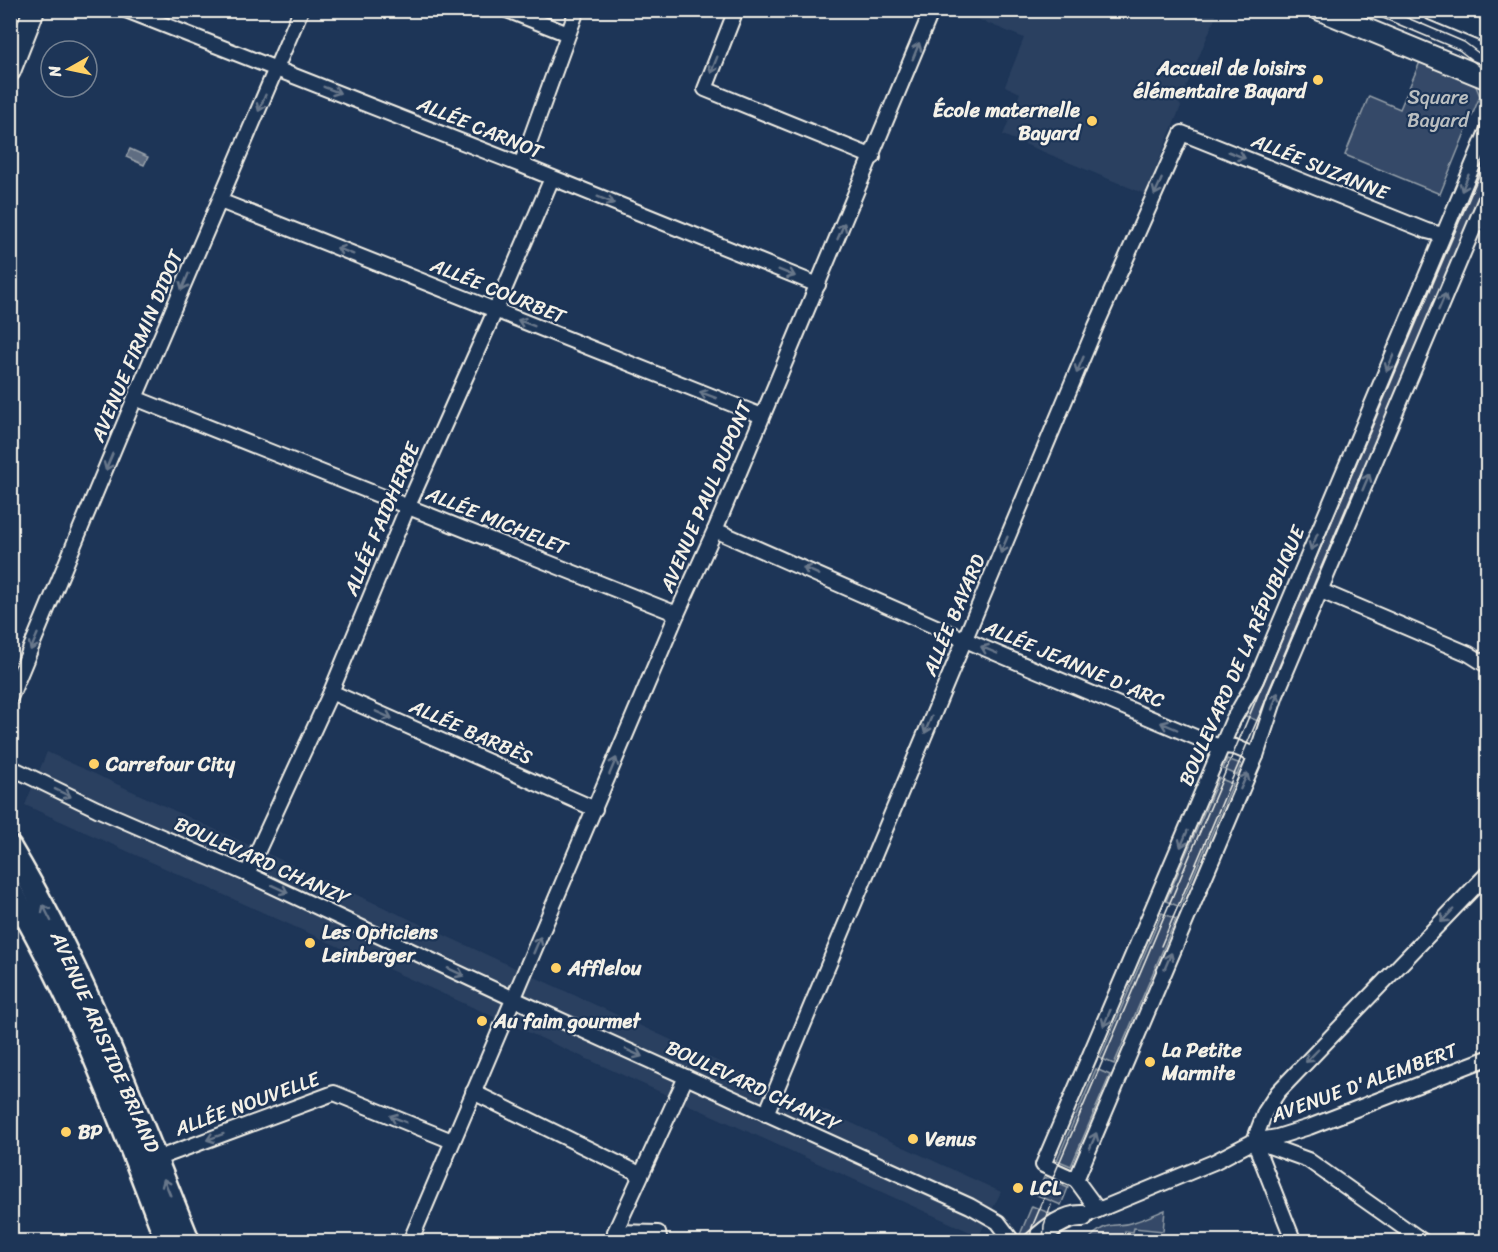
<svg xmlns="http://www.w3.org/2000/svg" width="1498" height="1252" font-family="Sriracha,sans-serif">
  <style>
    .built { fill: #2a4060 }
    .green { fill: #354a67; stroke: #949ea8; stroke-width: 1.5 }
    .water { fill: #5e6d82; stroke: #9aa2ab; stroke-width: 1.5 }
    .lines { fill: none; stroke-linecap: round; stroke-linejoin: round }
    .street-casing { stroke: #f4f1e8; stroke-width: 18 }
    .secondary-casing { stroke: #f4f1e8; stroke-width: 24 }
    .primary-casing { stroke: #f4f1e8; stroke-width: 26 }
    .street { stroke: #1d3557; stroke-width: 14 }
    .secondary { stroke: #1d3557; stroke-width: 20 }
    .primary { stroke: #1d3557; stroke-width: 21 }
    .tram { stroke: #f4f1e8; stroke-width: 1.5 }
    .oneway { stroke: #68778a }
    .poi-dot { fill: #ffd166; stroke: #1d3557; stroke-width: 2 }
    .labels { text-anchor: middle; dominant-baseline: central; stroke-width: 4.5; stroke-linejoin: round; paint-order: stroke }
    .poi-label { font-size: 20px; font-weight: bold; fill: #f4f1e8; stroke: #1d3557; text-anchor: start }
    .park-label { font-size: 20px; fill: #bbbfc1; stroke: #1d3557 }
    .street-label { font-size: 20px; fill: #f4f1e8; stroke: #1d3557 }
  </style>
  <rect width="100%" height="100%" fill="#1d3557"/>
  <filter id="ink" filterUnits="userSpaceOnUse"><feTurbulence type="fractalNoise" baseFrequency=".0167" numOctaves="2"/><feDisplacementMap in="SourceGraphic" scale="12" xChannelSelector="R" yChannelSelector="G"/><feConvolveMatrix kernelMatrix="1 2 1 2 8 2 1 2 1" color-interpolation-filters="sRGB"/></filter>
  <g filter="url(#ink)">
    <g class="built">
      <path d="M958 11H1218L1179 104 1181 106 1145 194 1003 135 1020 93 1005 86 1024 38Z"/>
      <path d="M47 752 1001 1192 979 1236 25 805Z"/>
    </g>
    <g class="green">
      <path d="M1458 11H1487V22Z"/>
      <path d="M1420 62 1475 84 1480 96 1440 194 1345 155 1369 96 1400 109Z"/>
      <path d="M1487 141V183L1271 695 1263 723 1241 714Z"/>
      <path d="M1227 759 1241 764 1237 775 1223 769Z"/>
      <path d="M1219 778 1233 784 1180 907 1166 901Z"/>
      <path d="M1162 913 1176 919 1114 1064 1100 1058Z"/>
      <path d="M1096 1069 1110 1075 1071 1166 1057 1160Z"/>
      <path d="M1044 1177 1068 1188 1061 1205 1037 1195Z"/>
      <path d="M1032 1206 1054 1215 1026 1238 1019 1237Z"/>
      <path d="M1165 1210 1163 1231 1134 1228 1133 1232 1125 1231 1124 1241 1091 1239V1237C1110 1219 1114 1229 1134 1222 1145 1219 1155 1214 1165 1210Z"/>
    </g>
    <path class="water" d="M130 149 148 157 144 165 126 157Z"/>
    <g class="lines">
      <g class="street-casing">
        <g id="street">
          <path d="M126 10 521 165 818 285"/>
          <path d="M507 10 568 34"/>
          <path d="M736 10 705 89 873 157"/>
          <path d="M521 165 577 10"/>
          <path d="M220 201 762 416"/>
          <path d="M135 398 677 614"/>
          <path d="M715 530 984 648 1214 745 1235 747 1256 756"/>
          <path d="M1321 591 1469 654 1488 666"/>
          <path d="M331 692 595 809"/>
          <path d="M10 698 135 398 301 10"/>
          <path d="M10 767 97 809 247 874 514 999 970 1206 998 1222 1013 1242"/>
          <path d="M247 874 331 692 408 506 495 311 552 178"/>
          <path d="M473 1092 640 1174"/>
          <path d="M766 1114 1096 326 1182 133 1427 231 1443 235"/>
          <path d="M1254 1141 1265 1112 1278 1092 1488 873"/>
          <path d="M1254 1141 1294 1242"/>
          <path d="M1258 1142 1308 1160 1424 1242"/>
          <path d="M156 1159 334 1093 452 1141"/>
          <path d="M1076 1180 1043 1165 1233 720 1256 680 1488 129"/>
          <path d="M1098 1210 1076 1180 1256 756 1276 695 1488 194"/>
          <path d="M1091 1213 1214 1162 1254 1141 1277 1137 1309 1127 1488 1058"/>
          <path d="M615 1232 658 1233 660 1242"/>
          <path d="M410 1242 677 614 715 530 932 10"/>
          <path d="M613 1242 615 1232 686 1077"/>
        </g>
      </g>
      <g class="secondary-casing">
        <g id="secondary">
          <path d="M1320 10 1488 79"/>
          <path d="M1433 10 1488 33"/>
          <path d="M10 71 34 10"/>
          <path d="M1034 1242C1048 1229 1065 1215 1083 1216"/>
        </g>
      </g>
      <g class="primary-casing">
        <g id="primary">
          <path d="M10 847C85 972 135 1108 189 1242"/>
          <path d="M10 889C76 999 121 1122 167 1242"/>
        </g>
      </g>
      <use href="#street" class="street"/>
      <use href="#secondary" class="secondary"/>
      <use href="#primary" class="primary"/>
      <g class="tram">
        <path d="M1364 10 1459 50 1488 73"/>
        <path d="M1403 16 1464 42 1488 60"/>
        <path d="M1161 946 1362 474"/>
        <path d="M1029 1242 1032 1227 1488 154"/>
        <path d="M1043 1242 1044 1225 1051 1205"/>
      </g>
    </g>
    <defs><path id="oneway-shaft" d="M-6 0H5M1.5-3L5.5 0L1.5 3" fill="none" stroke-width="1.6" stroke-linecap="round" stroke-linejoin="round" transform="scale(1.5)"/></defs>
    <g class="oneway">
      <use href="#oneway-shaft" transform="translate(916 51) rotate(-68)"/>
      <use href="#oneway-shaft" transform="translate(714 65) rotate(112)"/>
      <use href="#oneway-shaft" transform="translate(332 90) rotate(21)"/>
      <use href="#oneway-shaft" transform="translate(262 103) rotate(113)"/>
      <use href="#oneway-shaft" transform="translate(1237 155) rotate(22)"/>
      <use href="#oneway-shaft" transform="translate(1465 183) rotate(113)"/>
      <use href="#oneway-shaft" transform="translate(1158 187) rotate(114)"/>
      <use href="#oneway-shaft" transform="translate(606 200) rotate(22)"/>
      <use href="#oneway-shaft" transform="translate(841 231) rotate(-67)"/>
      <use href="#oneway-shaft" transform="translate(345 251) rotate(-158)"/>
      <use href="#oneway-shaft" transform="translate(787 273) rotate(22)"/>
      <use href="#oneway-shaft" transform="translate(185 282) rotate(113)"/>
      <use href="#oneway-shaft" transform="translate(1442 302) rotate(-67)"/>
      <use href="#oneway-shaft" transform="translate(526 323) rotate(-159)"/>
      <use href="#oneway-shaft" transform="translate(1390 363) rotate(113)"/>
      <use href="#oneway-shaft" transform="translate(1080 365) rotate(113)"/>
      <use href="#oneway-shaft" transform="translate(708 395) rotate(-159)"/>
      <use href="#oneway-shaft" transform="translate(109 462) rotate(113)"/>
      <use href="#oneway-shaft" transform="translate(1366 482) rotate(-67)"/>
      <use href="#oneway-shaft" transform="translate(1314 542) rotate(113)"/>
      <use href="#oneway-shaft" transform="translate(1004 545) rotate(113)"/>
      <use href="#oneway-shaft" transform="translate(811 571) rotate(-156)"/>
      <use href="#oneway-shaft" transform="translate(34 642) rotate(113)"/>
      <use href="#oneway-shaft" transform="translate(989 650) rotate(-157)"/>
      <use href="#oneway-shaft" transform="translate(1275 701) rotate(-71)"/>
      <use href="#oneway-shaft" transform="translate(384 715) rotate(24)"/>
      <use href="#oneway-shaft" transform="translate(928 725) rotate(113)"/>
      <use href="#oneway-shaft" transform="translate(1169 726) rotate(-157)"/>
      <use href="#oneway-shaft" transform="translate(613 766) rotate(-67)"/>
      <use href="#oneway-shaft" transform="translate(1244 781) rotate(-66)"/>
      <use href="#oneway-shaft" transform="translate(63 793) rotate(26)"/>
      <use href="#oneway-shaft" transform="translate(1184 839) rotate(113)"/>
      <use href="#oneway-shaft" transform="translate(280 889) rotate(25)"/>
      <use href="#oneway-shaft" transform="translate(47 913) rotate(-117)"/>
      <use href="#oneway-shaft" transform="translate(1447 916) rotate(134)"/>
      <use href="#oneway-shaft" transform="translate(537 945) rotate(-67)"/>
      <use href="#oneway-shaft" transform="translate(1168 961) rotate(-67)"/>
      <use href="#oneway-shaft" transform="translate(456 972) rotate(25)"/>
      <use href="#oneway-shaft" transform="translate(1107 1018) rotate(113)"/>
      <use href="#oneway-shaft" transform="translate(634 1053) rotate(24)"/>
      <use href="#oneway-shaft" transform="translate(1312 1056) rotate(134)"/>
      <use href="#oneway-shaft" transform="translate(398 1119) rotate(-158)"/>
      <use href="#oneway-shaft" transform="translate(215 1137) rotate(160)"/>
      <use href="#oneway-shaft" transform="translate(1093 1141) rotate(-67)"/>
      <use href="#oneway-shaft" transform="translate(167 1187) rotate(-112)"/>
    </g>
  </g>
  <g class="poi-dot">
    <circle cx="1318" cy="80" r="6"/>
    <circle cx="1092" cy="121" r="6"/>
    <circle cx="94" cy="764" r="6"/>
    <circle cx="310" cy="943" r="6"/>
    <circle cx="556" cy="968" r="6"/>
    <circle cx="482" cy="1021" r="6"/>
    <circle cx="1150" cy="1062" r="6"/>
    <circle cx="66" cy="1132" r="6"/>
    <circle cx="913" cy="1139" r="6"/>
    <circle cx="1018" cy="1188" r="6"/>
  </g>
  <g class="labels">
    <g class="poi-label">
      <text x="1306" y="68" text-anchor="end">Accueil de loisirs<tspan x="1306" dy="23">élémentaire Bayard</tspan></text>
      <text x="1080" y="110" text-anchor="end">École maternelle<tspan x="1080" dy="23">Bayard</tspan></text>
      <text x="106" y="764">Carrefour City</text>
      <text x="322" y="932">Les Opticiens<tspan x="322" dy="23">Leinberger</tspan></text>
      <text x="568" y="968">Afflelou</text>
      <text x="494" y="1021">Au faim gourmet</text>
      <text x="1162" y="1050">La Petite<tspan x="1162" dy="23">Marmite</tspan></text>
      <text x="78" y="1132">BP</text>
      <text x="925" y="1139">Venus</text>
      <text x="1030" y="1188">LCL</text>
    </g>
    <g class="park-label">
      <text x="1438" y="97">Square<tspan x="1438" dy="23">Bayard</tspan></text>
    </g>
    <g class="street-label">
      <text transform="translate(480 128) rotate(22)">ALLÉE CARNOT</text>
      <text transform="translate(1320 167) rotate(22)">ALLÉE SUZANNE</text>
      <text transform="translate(498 291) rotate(22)">ALLÉE COURBET</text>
      <text transform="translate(137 346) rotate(-67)">AVENUE FIRMIN DIDOT</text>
      <text transform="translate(706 497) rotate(-67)">AVENUE PAUL DUPONT</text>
      <text transform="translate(382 519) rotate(-67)">ALLÉE FAIDHERBE</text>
      <text transform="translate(497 521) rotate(22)">ALLÉE MICHELET</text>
      <text transform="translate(954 615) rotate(-67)">ALLÉE BAYARD</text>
      <text transform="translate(1242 656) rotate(-66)">BOULEVARD DE LA RÉPUBLIQUE</text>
      <text transform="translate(1074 664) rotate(23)">ALLÉE JEANNE D'ARC</text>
      <text transform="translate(471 732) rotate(24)">ALLÉE BARBÈS</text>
      <text transform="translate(262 861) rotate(24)">BOULEVARD CHANZY</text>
      <text transform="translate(105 1042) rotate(66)">AVENUE ARISTIDE BRIAND</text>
      <text transform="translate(1364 1083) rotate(-20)">AVENUE D'ALEMBERT</text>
      <text transform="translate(753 1086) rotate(25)">BOULEVARD CHANZY</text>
      <text transform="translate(247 1104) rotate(-20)">ALLÉE NOUVELLE</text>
    </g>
  </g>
  <rect width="1498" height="1252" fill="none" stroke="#1d3557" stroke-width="36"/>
  <rect x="18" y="18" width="1462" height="1216" fill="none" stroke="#f4f1e8" stroke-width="2" filter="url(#ink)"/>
  <g transform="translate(69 69) rotate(261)"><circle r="28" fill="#1d3557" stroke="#738091" stroke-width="1.5"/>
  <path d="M0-4.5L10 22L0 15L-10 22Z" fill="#ffd166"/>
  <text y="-9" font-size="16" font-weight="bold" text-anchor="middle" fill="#f4f1e8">N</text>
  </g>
</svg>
